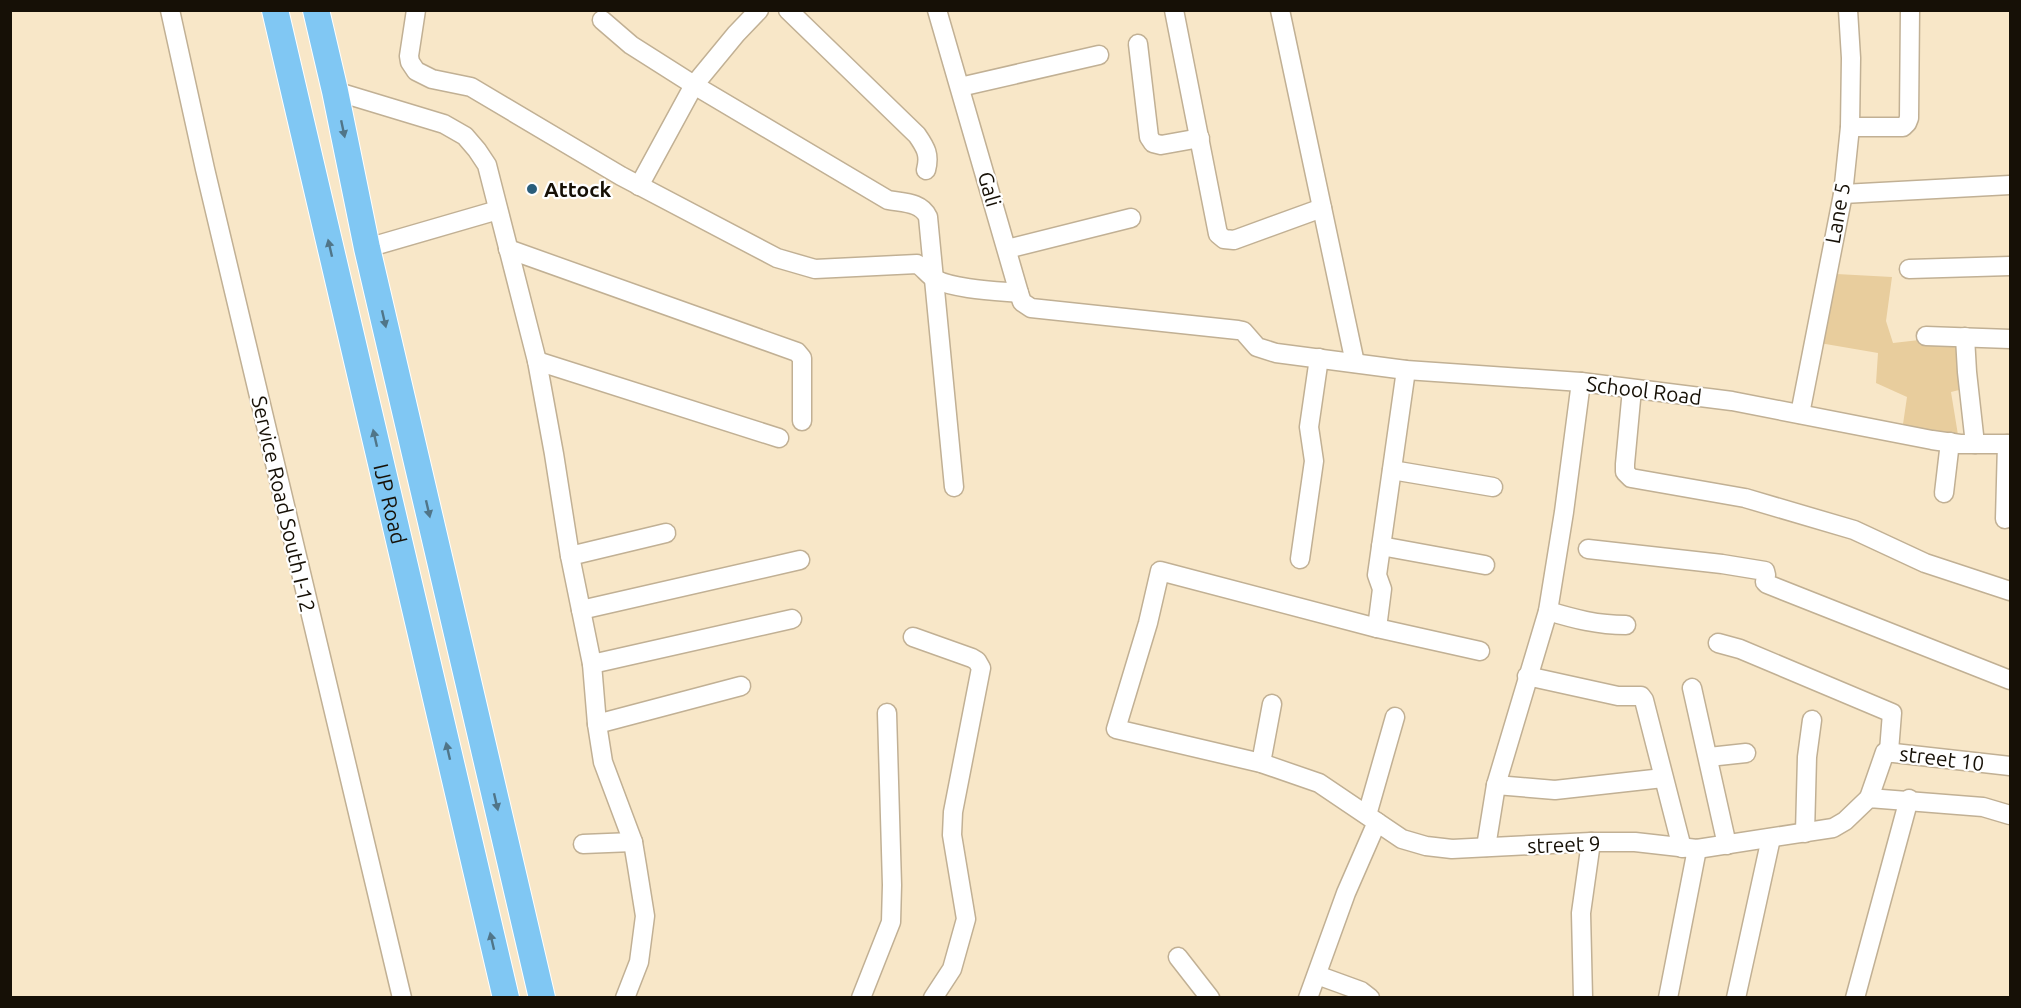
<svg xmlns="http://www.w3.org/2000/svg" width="2021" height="1008" font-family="Ubuntu,sans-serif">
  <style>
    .green { fill: #e8cd9d }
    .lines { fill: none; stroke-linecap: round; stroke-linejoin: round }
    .minor-casing { stroke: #c1b094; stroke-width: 21 }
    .highway-casing { stroke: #fff; stroke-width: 28 }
    .minor { stroke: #fff; stroke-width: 18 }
    .highway { stroke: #80c7f3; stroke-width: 26 }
    .oneway { fill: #507588 }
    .poi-dot { fill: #2a5d7a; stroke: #fff; stroke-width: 2 }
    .labels { text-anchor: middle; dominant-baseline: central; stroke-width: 4.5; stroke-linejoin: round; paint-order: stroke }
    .poi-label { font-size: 21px; font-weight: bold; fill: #161006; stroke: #fff; text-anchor: start }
    .street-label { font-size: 21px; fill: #161006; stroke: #fff }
  </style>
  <rect width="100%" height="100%" fill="#f8e7c8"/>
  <path class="green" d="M1818 273 1892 277 1886 321 1893 343 1955 336 1959 390 1951 392 1959 441 1902 431 1907 397 1876 383 1878 353 1808 341Z"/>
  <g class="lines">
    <g class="minor-casing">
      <g id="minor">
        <path d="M170 10 205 169 402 998"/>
        <path d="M416 10 409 56 410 62 416 71 432 79 471 87 621 176 777 258 815 269 917 264C924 268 928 275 935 279 953 289 997 291 1019 293"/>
        <path d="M788 10 917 135C926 148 930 155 926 170"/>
        <path d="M937 10 1019 293 1022 302 1031 308 1238 330 1243 331 1257 347 1276 353 1406 370 1581 382 1732 401 1932 440 1960 444H2010"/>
        <path d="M1174 10 1218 234 1224 239 1234 240 1322 208"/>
        <path d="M1280 10 1355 363"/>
        <path d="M602 20 631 45 694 85 888 200C904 203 921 202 928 217L954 487"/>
        <path d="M1138 44 1149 137 1153 143 1161 145 1200 138"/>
        <path d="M960 87 1099 55"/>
        <path d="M335 91 444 124 465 136 477 150 487 165 537 361 554 454 570 556 592 664 597 724 603 762 633 842 637 866 645 916 639 962 625 998"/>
        <path d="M1850 127H1903L1907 123 1909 118 1910 10"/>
        <path d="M639 186 694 85 736 34 759 10"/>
        <path d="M1843 194 2010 185"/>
        <path d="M367 248 498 210"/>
        <path d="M508 249 797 352 802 358V421"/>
        <path d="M1007 249 1131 218"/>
        <path d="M1909 269 2010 266"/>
        <path d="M1926 336 2010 339"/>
        <path d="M1965 337 1967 372 1975 444"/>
        <path d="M537 361 779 438"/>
        <path d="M1406 370 1377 575 1382 589 1377 628 1160 571 1148 623 1116 729 1261 763 1319 783 1402 839 1426 846 1452 849 1591 842H1635L1697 849 1833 828 1845 821 1869 798 1983 807 2010 815"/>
        <path d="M1632 389 1625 464V472L1631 478 1745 498 1854 530 1925 563 2010 591"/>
        <path d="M1800 414 1843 194 1850 127 1851 58 1848 10"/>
        <path d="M1392 470 1493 487"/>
        <path d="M1944 493 1950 442"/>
        <path d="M2005 519 2007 444"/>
        <path d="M1381 546 1485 565"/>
        <path d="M1588 549 1722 564 1765 571 1766 575 1765 582 1767 584 2010 680"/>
        <path d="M570 556 666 533"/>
        <path d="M1300 559 1314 461 1309 427 1319 358"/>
        <path d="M581 610 800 560"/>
        <path d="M1548 611C1575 619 1597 625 1626 625"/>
        <path d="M1377 628 1480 651"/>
        <path d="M913 637 972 658 977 661 981 668 953 812 952 835 966 919 952 969 933 998"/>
        <path d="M1718 643 1740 649 1892 713 1889 751"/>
        <path d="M592 664 792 619"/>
        <path d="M1527 676 1618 696H1641L1644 700 1682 848"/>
        <path d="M1692 688 1727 845"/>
        <path d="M597 724 741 686"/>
        <path d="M1709 757 1746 753"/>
        <path d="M1261 763 1272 704"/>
        <path d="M1496 785 1555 790 1663 778"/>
        <path d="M1869 798 1885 752 2010 766"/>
        <path d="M1367 815 1395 717"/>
        <path d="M1805 833 1807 757 1812 720"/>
        <path d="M583 844 633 842"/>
        <path d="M1486 847 1496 785 1548 611 1564 512 1581 382"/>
        <path d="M1178 957 1210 998"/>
        <path d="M1317 975 1361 991 1370 998"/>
        <path d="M861 998 891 922 892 885 887 713"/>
        <path d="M1308 998 1346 893 1377 822"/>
        <path d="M1583 998 1581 913 1591 842"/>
        <path d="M1668 998 1697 849"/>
        <path d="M1736 998 1771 838"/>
        <path d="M1855 998 1909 799"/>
      </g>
    </g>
    <g class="highway-casing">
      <g id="highway">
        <path id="s1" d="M275 10 506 998"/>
        <path d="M316 10 335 91 367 248 542 998"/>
      </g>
    </g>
    <use href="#minor" class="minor"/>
    <use href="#highway" class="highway"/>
  </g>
  <defs><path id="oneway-solid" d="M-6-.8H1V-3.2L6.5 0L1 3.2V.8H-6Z" transform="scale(1.5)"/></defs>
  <g class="oneway">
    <use href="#oneway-solid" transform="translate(343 129) rotate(78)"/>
    <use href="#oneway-solid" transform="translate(330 248) rotate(-103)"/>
    <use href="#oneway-solid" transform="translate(384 319) rotate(77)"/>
    <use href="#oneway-solid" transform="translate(375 438) rotate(-103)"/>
    <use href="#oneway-solid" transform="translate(428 509) rotate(77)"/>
    <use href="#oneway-solid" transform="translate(448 751) rotate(-103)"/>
    <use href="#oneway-solid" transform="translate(496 802) rotate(77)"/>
    <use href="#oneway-solid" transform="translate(492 941) rotate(-103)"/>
  </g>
  <circle class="poi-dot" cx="532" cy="189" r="6"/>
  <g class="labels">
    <g class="poi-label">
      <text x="544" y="189">Attock</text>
    </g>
    <g class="street-label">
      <text transform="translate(990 189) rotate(74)">Gali</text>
      <text transform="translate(1837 213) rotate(-80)">Lane 5</text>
      <text transform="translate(1644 390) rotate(7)">School Road</text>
      <text transform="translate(284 504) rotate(77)">Service Road South I-12</text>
      <text stroke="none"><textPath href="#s1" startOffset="507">IJP Road</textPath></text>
      <text transform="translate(1942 758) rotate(7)">street 10</text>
      <text transform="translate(1564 844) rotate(-2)">street 9</text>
    </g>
  </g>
  <rect width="2021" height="1008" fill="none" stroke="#161006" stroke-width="24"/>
</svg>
